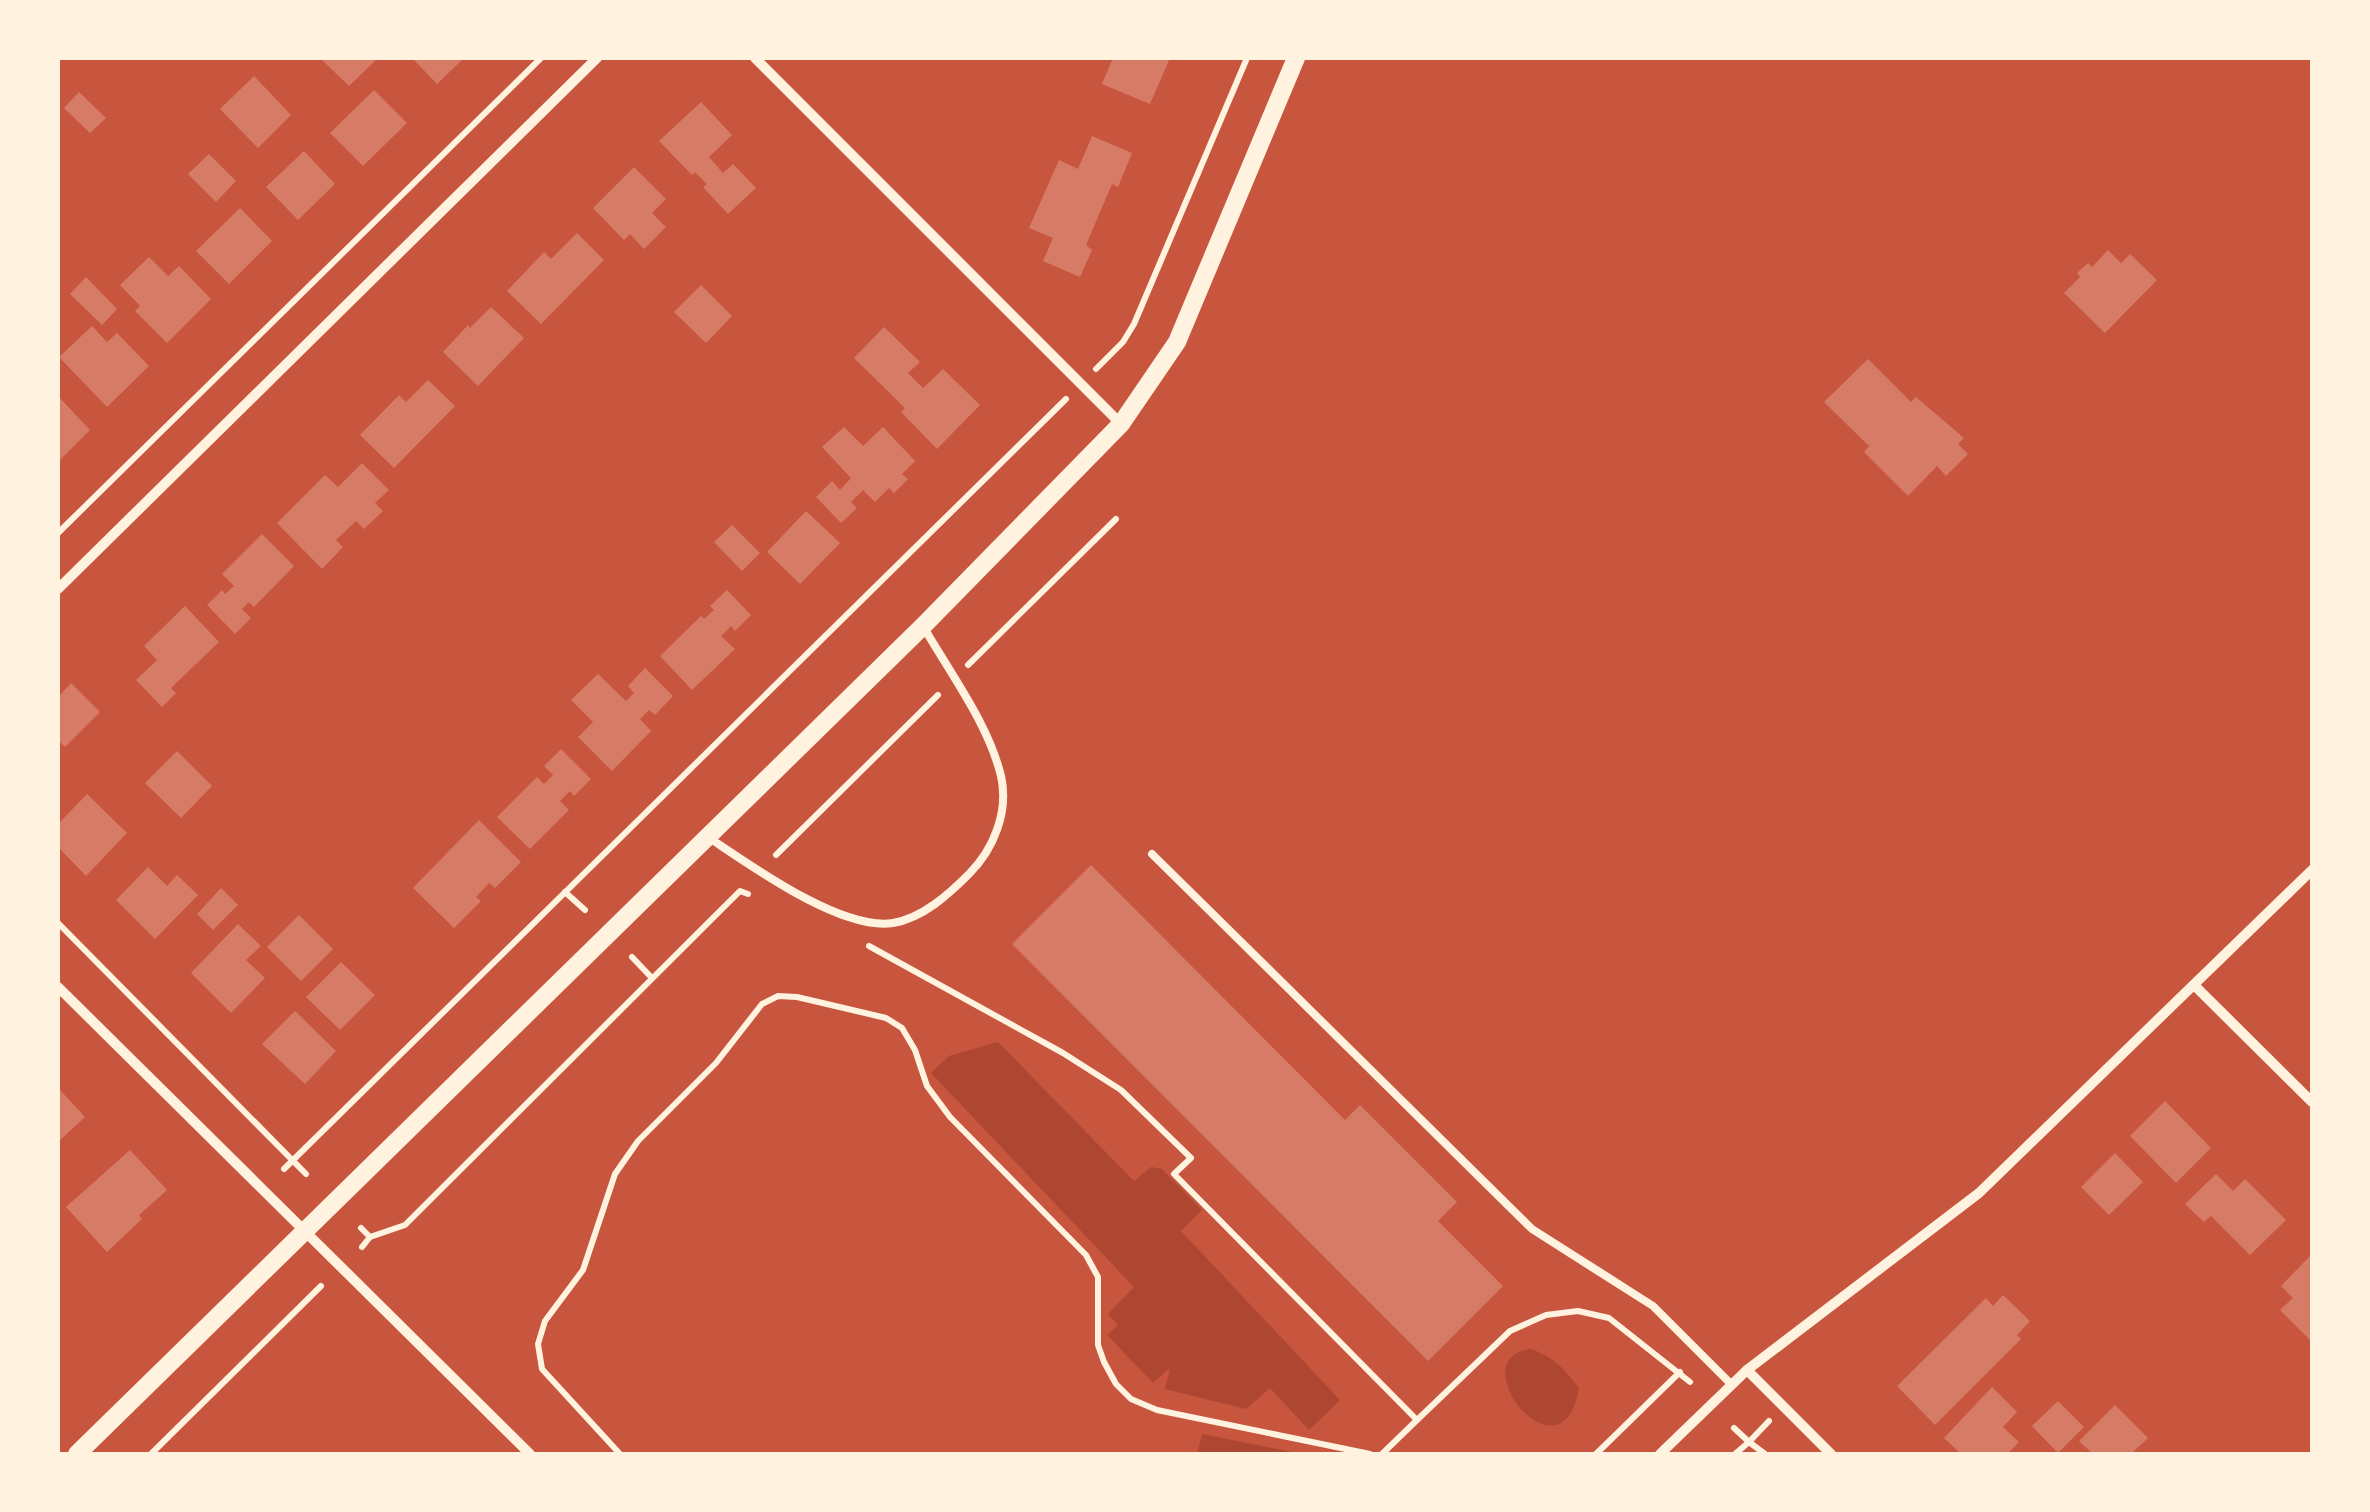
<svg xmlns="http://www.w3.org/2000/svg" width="2370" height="1512" font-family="Georgia,serif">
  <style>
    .green { fill: #ae4732 }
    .building { fill: #d67c66 }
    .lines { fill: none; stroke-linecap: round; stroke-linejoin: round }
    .path { stroke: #fff3e0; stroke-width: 6 }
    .service { stroke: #fff3e0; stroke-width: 8 }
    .minor { stroke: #fff3e0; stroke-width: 10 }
    .tertiary { stroke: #fff3e0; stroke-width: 18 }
  </style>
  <rect width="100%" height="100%" fill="#c8553d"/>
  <g class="green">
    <path d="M998 1042 1134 1181 1151 1167 1162 1169 1202 1210 1181 1231 1340 1400 1309 1430 1270 1388 1246 1409 1165 1389 1170 1368 1153 1383 1107 1335 1118 1325 1108 1314 1134 1287 931 1073 949 1056Z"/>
    <path d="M1531 1349C1554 1357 1564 1369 1579 1388 1562 1488 1458 1358 1531 1349Z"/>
    <path d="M1202 1434 1302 1454H1197Z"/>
  </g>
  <g class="building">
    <path d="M320 58H378L349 86Z"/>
    <path d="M412 58H464L437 84Z"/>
    <path d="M1113 58H1170L1150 104 1102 84Z"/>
    <path d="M254 76 291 115 258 148 220 109Z"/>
    <path d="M374 90 407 123 363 166 330 133Z"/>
    <path d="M79 92 106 118 90 133 64 108Z"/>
    <path d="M701 102 732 135 709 157 723 173 733 164 756 188 728 214 703 187 707 184 695 172 692 175 659 141Z"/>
    <path d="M1092 136 1132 153 1118 187 1112 184 1086 245 1092 250 1080 277 1043 261 1053 238 1029 228 1059 160 1078 169Z"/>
    <path d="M304 151 335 184 298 220 266 187Z"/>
    <path d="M209 154 236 181 216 202 188 174Z"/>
    <path d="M634 167 666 199 652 213 666 227 644 249 630 234 624 240 593 208Z"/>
    <path d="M240 208 272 241 229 284 196 251Z"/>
    <path d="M577 233 604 260 541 324 507 291 544 252 551 259Z"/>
    <path d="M2108 250 2121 263 2130 254 2157 280 2105 333 2064 293 2080 277 2077 273 2088 263 2092 267Z"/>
    <path d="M149 257 168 276 179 266 211 299 167 343 135 311 140 306 120 285Z"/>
    <path d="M86 277 117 309 102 325 70 294Z"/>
    <path d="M701 285 732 316 706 343 674 312Z"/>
    <path d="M491 307 524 338 478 386 443 352 468 325 470 328Z"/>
    <path d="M92 326 107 342 117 333 149 366 107 407 59 357Z"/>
    <path d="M884 327 920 362 908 373 923 388 943 369 980 405 937 449 901 412 905 408 854 358Z"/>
    <path d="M1868 359 1911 402 1916 397 1964 438 1958 444 1968 454 1946 476 1937 466 1908 496 1864 452 1869 446 1824 402Z"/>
    <path d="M428 380 455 406 394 468 360 435 399 395 406 402Z"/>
    <path d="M58 396 90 430 58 462Z"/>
    <path d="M844 427 863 446 883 427 915 461 902 474 908 479 894 493 889 488 875 502 863 490 851 502 857 508 841 523 816 497 832 481 840 490 851 478 822 447Z"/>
    <path d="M362 463 389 490 375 503 383 511 364 529 356 521 336 540 343 547 322 569 277 523 325 475 338 487Z"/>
    <path d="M806 511 840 543 800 584 767 552Z"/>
    <path d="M732 525 760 553 742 571 714 542Z"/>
    <path d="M262 534 294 566 254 607 249 602 242 609 251 618 235 634 207 605 222 590 225 594 234 586 222 574Z"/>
    <path d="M727 590 751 615 735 631 731 626 721 636 735 649 692 690 660 656 701 616 704 619 714 610 710 606Z"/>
    <path d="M185 606 219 642 171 688 176 693 162 707 136 680 157 660 144 646Z"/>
    <path d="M645 668 673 696 655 715 649 710 640 719 651 731 612 771 578 737 593 722 571 700 598 674 626 701 634 693 628 686Z"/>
    <path d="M71 683 100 712 65 747 58 740V697Z"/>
    <path d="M561 749 591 779 574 796 570 791 560 801 569 810 530 849 497 817 537 777 544 784 553 775 544 766Z"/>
    <path d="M177 751 212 786 181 818 145 783Z"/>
    <path d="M87 794 127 833 86 876 58 847V824Z"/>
    <path d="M479 820 521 862 495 888 489 883 476 897 481 901 454 928 413 888Z"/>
    <path d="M1091 865 1345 1120 1360 1105 1457 1202 1438 1221 1503 1286 1428 1361 1012 944Z"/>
    <path d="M148 867 167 886 177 875 198 895 155 939 116 900Z"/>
    <path d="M221 888 238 905 213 930 197 914Z"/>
    <path d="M299 915 333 949 301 981 267 947Z"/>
    <path d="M238 924 261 946 246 960 265 978 231 1013 191 973Z"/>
    <path d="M341 962 375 995 340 1030 306 997Z"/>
    <path d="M295 1011 336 1051 305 1084 262 1044Z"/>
    <path d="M58 1088 85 1117 58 1142Z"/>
    <path d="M2165 1101 2211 1148 2176 1183 2130 1136Z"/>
    <path d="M130 1150 167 1190 139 1215 142 1219 107 1252 66 1207Z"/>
    <path d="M2115 1153 2143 1182 2109 1215 2081 1187Z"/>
    <path d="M2216 1174 2233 1191 2245 1179 2286 1220 2250 1255 2211 1216 2204 1222 2185 1204Z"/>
    <path d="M2312 1254V1342L2280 1310 2293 1298 2281 1286Z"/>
    <path d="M2003 1295 2030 1321 2017 1335 2021 1339 1935 1425 1897 1386 1986 1298 1993 1306Z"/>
    <path d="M1992 1387 2017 1412 2003 1427 2019 1442 2007 1454H1961L1944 1438Z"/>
    <path d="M2058 1401 2084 1427 2058 1453 2032 1426Z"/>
    <path d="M2115 1405 2148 1438 2131 1454H2093L2079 1441Z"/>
  </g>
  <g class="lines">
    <g class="path">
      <path d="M1096 369 1123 342 1134 324 1247 58"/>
      <path d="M58 533 541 58"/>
      <path d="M968 665 1116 519"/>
      <path d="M776 855 938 695"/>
      <path d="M565 892 585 910"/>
      <path d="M58 923 306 1174"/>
      <path d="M869 946 1063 1053 1121 1090 1191 1158 1174 1174 1417 1420 1510 1331 1546 1315 1578 1311 1609 1318 1690 1382"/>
      <path d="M632 957 651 977"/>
      <path d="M284 1169 1066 399"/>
      <path d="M361 1228 370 1237 362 1247"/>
      <path d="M370 1237 405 1225 740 891 748 894"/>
      <path d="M1734 1428 1749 1442 1769 1421"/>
      <path d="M151 1454 321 1286"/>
      <path d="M620 1454 542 1369 538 1344 545 1321 583 1270 615 1174 638 1141 716 1063 762 1004 778 996 797 997 886 1018 902 1028 915 1050 927 1086 950 1117 1086 1255 1098 1277V1345L1104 1362 1116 1384 1131 1399 1157 1410 1370 1454"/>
      <path d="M1382 1454 1417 1420"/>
      <path d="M1596 1454 1680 1372"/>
      <path d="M1735 1454 1749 1442 1765 1454"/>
    </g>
    <g class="service">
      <path d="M708 837C750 865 841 931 893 923 923 918 949 894 969 874 994 849 1009 811 1001 776 988 723 950 673 923 626"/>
      <path d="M1152 854 1532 1229 1653 1306 1732 1385"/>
    </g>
    <g class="minor">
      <path d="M755 58 1121 424"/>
      <path d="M58 589 597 58"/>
      <path d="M2194 985 2312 1102"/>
      <path d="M58 987 530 1454"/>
      <path d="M1747 1370 1831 1454"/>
      <path d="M1660 1454 1747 1370 1979 1193 2312 870"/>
    </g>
    <path class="tertiary" d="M77 1454 923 626 1121 424 1177 342 1296 58"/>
  </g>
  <rect width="2370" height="1512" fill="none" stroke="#fff3e0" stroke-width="120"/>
</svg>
